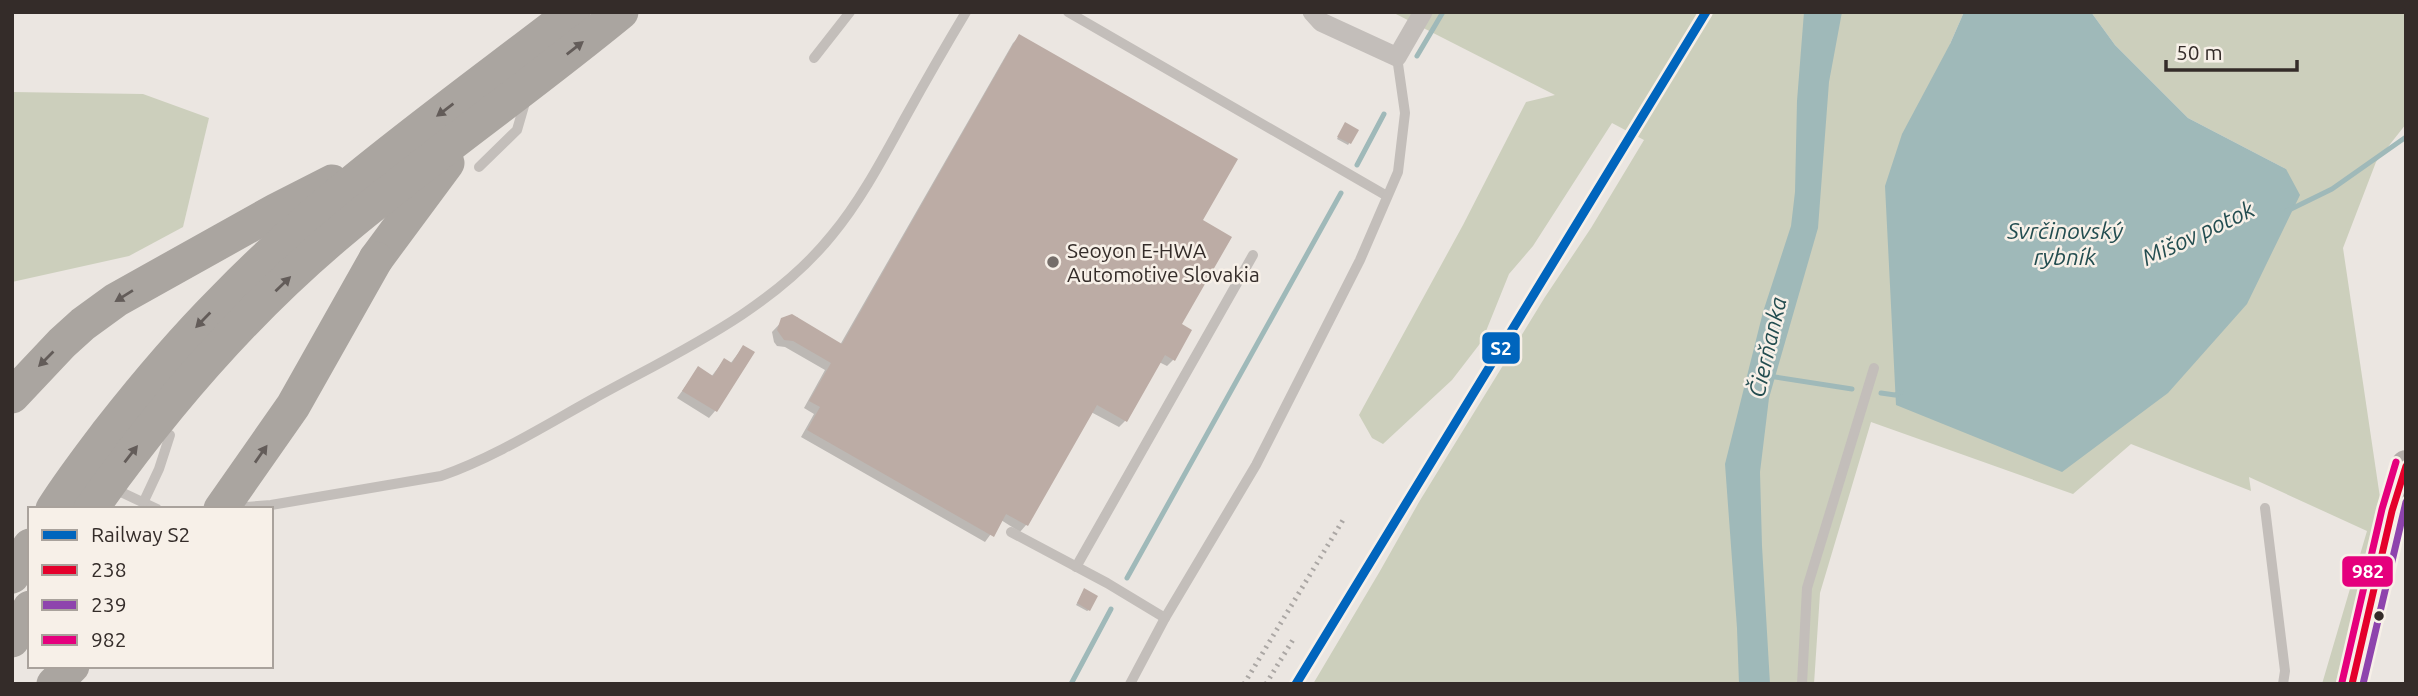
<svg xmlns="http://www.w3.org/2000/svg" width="2418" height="696" font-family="Ubuntu,sans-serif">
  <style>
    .green { fill: #cccfbc }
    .water { fill: #9fb9b9 }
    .shadow { fill: #0003 }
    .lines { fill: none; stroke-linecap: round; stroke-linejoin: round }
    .stream { stroke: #9fb9b9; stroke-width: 5 }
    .building { fill: #bcaca5 }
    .lane { stroke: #c3beba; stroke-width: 10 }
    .street { stroke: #c3beba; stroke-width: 19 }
    .primary { stroke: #b3ada9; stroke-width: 30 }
    .highway { stroke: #aaa5a0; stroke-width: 35 }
    .rail { stroke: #aba7a4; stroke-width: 5; stroke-dasharray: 2 5; stroke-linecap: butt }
    .highway-bridge { stroke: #aaa5a0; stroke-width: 35 }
    .bus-1-casing { stroke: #f7f0e8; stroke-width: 12 }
    .bus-2-casing { stroke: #f7f0e8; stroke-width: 12 }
    .bus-3-casing { stroke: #f7f0e8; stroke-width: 12 }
    .bus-1 { stroke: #e4002b; stroke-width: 7 }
    .bus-2 { stroke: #8e44ad; stroke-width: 7 }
    .bus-3 { stroke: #e5007d; stroke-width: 7 }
    .rail-1-casing { stroke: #f7f0e8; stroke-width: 14 }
    .rail-1 { stroke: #0065bd; stroke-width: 9 }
    .oneway { fill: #635c59 }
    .poi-dot { fill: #746d69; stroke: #f7f0e8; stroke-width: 2.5 }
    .bus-dot { fill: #342c29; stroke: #f7f0e8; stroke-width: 2.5 }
    .labels { text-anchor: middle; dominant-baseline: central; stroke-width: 5; stroke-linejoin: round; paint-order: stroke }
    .poi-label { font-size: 21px; fill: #342c29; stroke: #f7f0e8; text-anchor: start }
    .water-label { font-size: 23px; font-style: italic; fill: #234d50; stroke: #f7f0e8 }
    .line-badge { stroke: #f7f0e8; stroke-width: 2.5 }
    .badge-label { font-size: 19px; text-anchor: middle; font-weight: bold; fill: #fff }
  </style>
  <rect width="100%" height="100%" fill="#ebe6e1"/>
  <g class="green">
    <path d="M1392 12H1964L1950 44 2286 169 2188 118 2115 45 2091 12H2406V124L2376 162 2343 248 2382 511 2352 684H2322L2367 531 2249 477 2251 491 2131 444 2073 494 1871 422 1820 593 1814 684H1313L1380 571 1419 502 1545 297 1591 228 1644 140 1612 123 1533 246 1509 274 1482 341 1452 380 1383 444 1372 438 1359 415 1463 225 1526 102 1555 95Z"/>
    <path d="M12 92 143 94 209 118 183 227 129 256 12 282Z"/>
  </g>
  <g class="water">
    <path d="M1804 12H1842L1829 82 1818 228 1769 398 1760 472 1762 546 1770 684H1739L1737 628 1725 464 1763 312 1791 226 1795 192 1797 101Z"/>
    <path d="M1964 12H2091L2115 45 2188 118 2286 169 2300 195 2247 304 2168 393 2062 472 1896 405 1885 186 1902 134 1950 44Z"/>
  </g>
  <g class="shadow">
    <path d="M1020 36 1200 221 1173 360 1167 366 1159 362 1125 421 1119 427 1091 412 1026 525 1020 532 1001 520 985 542 801 437 814 414 804 408 825 370 785 347 777 346 774 342 772 332 787 316 797 317 803 323 840 345 1013 43Z"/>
    <path d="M1344 126 1357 130 1348 145 1337 139Z"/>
    <path d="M743 347 752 353 715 411 709 418 677 398 698 369 711 377 724 360 730 364Z"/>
    <path d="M1083 592 1089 610 1087 611 1076 605Z"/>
  </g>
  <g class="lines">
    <g class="stream">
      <path d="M1417 56 1443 12"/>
      <path d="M1357 165 1384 114"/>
      <path d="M2287 211 2332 189 2406 137"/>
      <path d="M1769 376 1852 389"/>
      <path d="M1881 393 1895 395 1901 392"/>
      <path d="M1127 578 1341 193"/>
      <path d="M1071 684 1111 609"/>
    </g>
  </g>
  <g class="building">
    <path d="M1019 34 1238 159 1203 220 1232 237 1182 324 1192 330 1175 361 1165 355 1127 422 1097 405 1028 526 1006 514 994 537 807 430 820 407 809 401 831 363 793 341 784 340 777 330 781 318 792 314 842 344Z"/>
    <path d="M1345 122 1359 130 1351 144 1337 137Z"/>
    <path d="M743 345 755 352 717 412 682 391 698 366 713 376 724 358 732 363Z"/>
    <path d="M1084 588 1098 596 1090 611 1077 603Z"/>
  </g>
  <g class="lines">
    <g class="lane">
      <path d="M1068 12 1387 196"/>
      <path d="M814 58 850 12"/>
      <path d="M479 167 517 130 526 99"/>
      <path d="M123 493 157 509"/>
      <path d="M144 501 159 469 170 435"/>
      <path d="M232 508 271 505 441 476C495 457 544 426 593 399 676 353 771 311 832 235 861 200 883 158 905 118 925 82 945 47 966 12"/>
      <path d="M2265 508 2285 671 2283 684"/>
      <path d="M1011 532 1107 583 1165 618"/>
      <path d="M1076 567 1253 255"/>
      <path d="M1130 684 1165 618 1256 465 1360 260 1398 172 1405 113 1397 57"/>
      <path d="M1802 684 1807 588 1874 368"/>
    </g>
    <path class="street" d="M1312 12 1321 22 1397 57 1423 12"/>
    <path class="primary" d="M2352 684 2392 511 2406 465"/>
    <g class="highway">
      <path d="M376 259 447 163"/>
      <path d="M12 396 62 343 83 324 116 300 277 210 332 182"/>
      <path d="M53 509C70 482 90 456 109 431 145 385 183 340 224 299 329 191 454 104 573 12"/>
      <path d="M91 509C164 405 248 308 346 227 435 153 531 86 621 12"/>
      <path d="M12 576 30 546"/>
      <path d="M12 640 30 608"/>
      <path d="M54 684 72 666"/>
    </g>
    <g class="rail">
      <path d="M1244 684 1343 520"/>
      <path d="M1266 684 1294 638"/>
    </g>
    <path class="highway-bridge" d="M221 509 293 406 376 259"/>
    <g class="bus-1-casing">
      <path id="bus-1" d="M2352 684 2392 511 2406 466"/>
    </g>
    <g class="bus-2-casing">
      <path id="bus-2" d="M2363 684 2406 502"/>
    </g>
    <g class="bus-3-casing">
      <path id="bus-3" d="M2342 682 2382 509 2396 462"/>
    </g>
    <use href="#bus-1" class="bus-1"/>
    <use href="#bus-2" class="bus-2"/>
    <use href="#bus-3" class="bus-3"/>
    <g class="rail-1-casing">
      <path id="rail-1" d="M1296 684 1706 12"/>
    </g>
    <use href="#rail-1" class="rail-1"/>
  </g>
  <defs><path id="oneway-solid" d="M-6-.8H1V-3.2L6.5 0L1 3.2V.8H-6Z" transform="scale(1.75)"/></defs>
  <g class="oneway">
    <use href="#oneway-solid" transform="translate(575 48) rotate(-38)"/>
    <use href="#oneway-solid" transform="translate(445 110) rotate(143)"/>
    <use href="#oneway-solid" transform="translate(283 284) rotate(-44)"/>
    <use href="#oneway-solid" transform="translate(124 296) rotate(148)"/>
    <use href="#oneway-solid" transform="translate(203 320) rotate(134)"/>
    <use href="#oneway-solid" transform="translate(46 359) rotate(135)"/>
    <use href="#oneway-solid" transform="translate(131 454) rotate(-52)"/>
    <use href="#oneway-solid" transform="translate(261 454) rotate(-55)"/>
  </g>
  <circle class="poi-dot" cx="1053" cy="262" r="7"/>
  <circle class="bus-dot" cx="2379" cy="616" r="6"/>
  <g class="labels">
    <g class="poi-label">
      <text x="1067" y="250">Seoyon E-HWA<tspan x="1067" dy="24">Automotive Slovakia</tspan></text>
    </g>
    <g class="water-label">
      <text x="2065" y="230">Svrčinovský<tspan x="2065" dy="26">rybník</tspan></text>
      <text transform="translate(2198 233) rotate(-25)">Mišov potok</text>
      <text transform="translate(1767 347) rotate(-77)">Čierňanka</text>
    </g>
  </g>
  <g class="line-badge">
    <rect x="1481" y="331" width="40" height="34" rx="7" fill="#0065bd"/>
    <rect x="2341" y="555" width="53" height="33" rx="7" fill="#e5007d"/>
  </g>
  <g class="badge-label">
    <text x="1501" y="355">S2</text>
    <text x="2368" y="578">982</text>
  </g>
  <rect width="2418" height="696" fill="none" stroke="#342c29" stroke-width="28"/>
  <rect x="28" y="507" width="245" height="161" fill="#f7f0e8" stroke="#a9a29c" stroke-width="2"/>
  <rect x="42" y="530" width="35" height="10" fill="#0065bd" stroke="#a9a29c" stroke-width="2"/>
  <text x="91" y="542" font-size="21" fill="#342c29">Railway S2</text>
  <rect x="42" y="565" width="35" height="10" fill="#e4002b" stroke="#a9a29c" stroke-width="2"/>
  <text x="91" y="577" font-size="21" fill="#342c29">238</text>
  <rect x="42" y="600" width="35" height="10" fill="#8e44ad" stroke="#a9a29c" stroke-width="2"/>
  <text x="91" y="612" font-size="21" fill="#342c29">239</text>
  <rect x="42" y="635" width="35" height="10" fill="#e5007d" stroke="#a9a29c" stroke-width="2"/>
  <text x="91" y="647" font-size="21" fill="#342c29">982</text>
  <path d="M2166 60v10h131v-10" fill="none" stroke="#342c29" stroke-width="3.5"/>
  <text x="2176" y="60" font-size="21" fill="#342c29" stroke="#f7f0e8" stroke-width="5" paint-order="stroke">50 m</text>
</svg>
